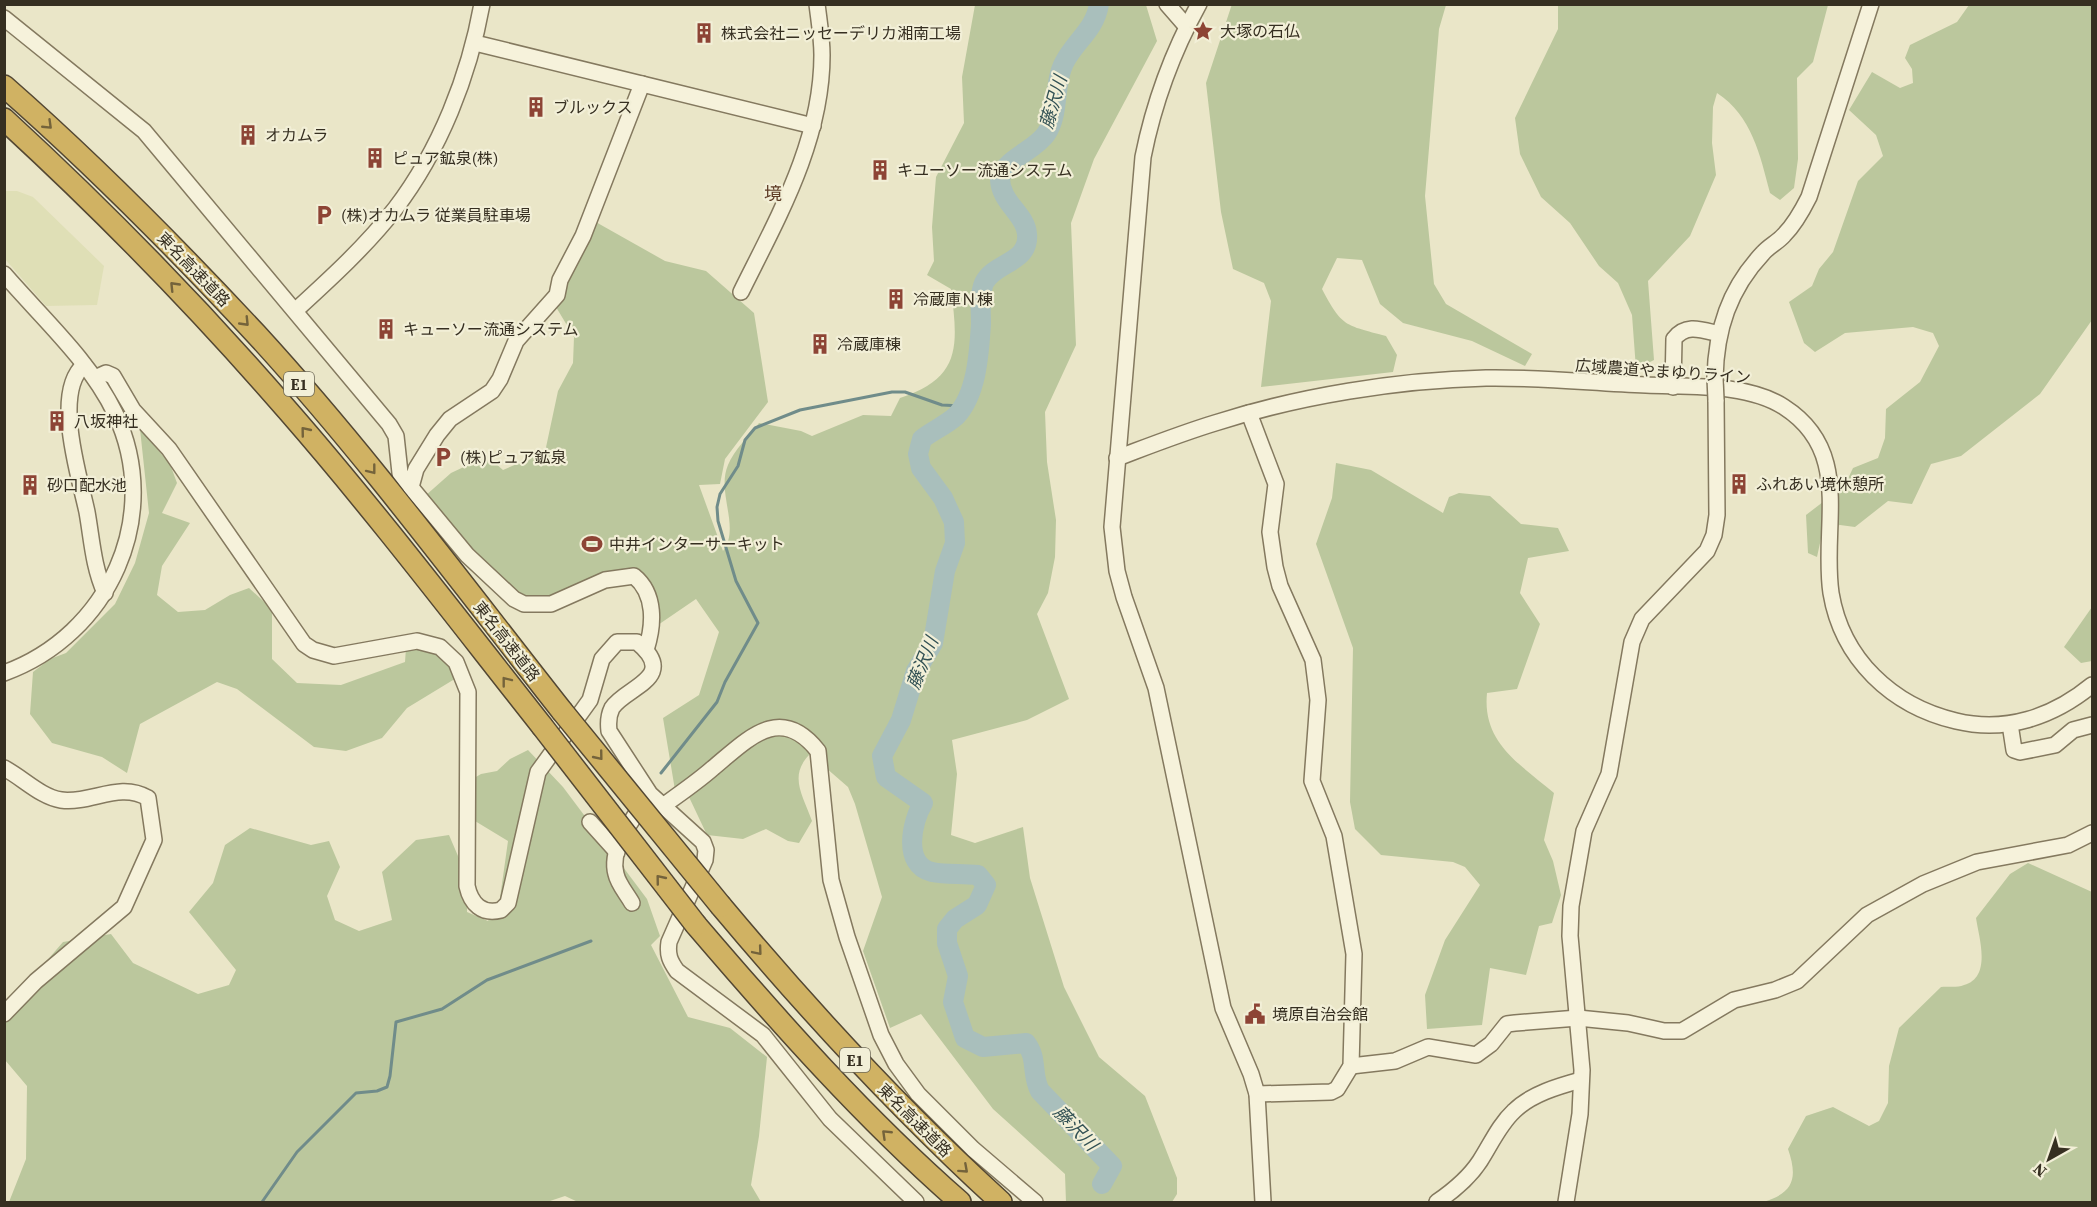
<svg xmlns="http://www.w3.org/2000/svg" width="2097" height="1207" font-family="'Source Serif 4','Noto Sans JP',serif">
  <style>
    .farmland { fill: #dfdfb6 }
    .green { fill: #bbc79d }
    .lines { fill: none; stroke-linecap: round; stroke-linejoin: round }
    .stream { stroke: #708c8a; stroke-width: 3 }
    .river { stroke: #a9bfbc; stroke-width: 20 }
    .minor-casing { stroke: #84795f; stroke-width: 18 }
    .highway-casing { stroke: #534733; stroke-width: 24 }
    .minor { stroke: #f6f2db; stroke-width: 15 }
    .highway { stroke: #d0b263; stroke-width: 21 }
    .minor-bridge-casing { stroke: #84795f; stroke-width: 18; stroke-linecap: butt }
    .highway-bridge-casing { stroke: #534733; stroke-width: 24; stroke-linecap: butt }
    .minor-bridge { stroke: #f6f2db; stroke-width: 15 }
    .highway-bridge { stroke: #d0b263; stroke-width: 21 }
    .oneway { stroke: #74633b }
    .labels { text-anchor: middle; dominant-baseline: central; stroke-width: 4.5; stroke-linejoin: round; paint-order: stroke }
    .shield { fill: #f2efd7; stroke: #6e6958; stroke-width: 1.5 }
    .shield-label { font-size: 15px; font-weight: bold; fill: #362f21 }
    .poi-label { font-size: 16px; fill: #362f21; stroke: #f2efd7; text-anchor: start }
    .street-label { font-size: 16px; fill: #362f21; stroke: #f2efd7 }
    .water-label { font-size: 18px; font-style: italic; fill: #325154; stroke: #f2efd7 }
    .neighbourhood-label { font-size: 18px; fill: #5e3b25; stroke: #f2efd7 }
  </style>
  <rect width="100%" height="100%" fill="#eae6c8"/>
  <path class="farmland" d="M4 191H17L33 197 104 266 97 305 46 306 5 259Z"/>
  <g class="green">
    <path d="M1232 4 1446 5 1439 29 1425 196 1434 284 1446 304 1532 354 1525 366 1472 341 1403 323 1380 304 1362 260 1337 258 1322 289C1342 327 1345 325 1386 336L1397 355 1393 372 1261 387 1271 301 1264 283 1233 269 1221 212 1206 83Z"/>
    <path d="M975 5H1146L1157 41 1094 159 1071 223 1076 345 1045 412 1047 462 1056 520 1055 557 1048 593 1037 614 1069 699 1027 720 952 740 957 774 951 835 975 843 1023 827 1030 878 1064 987 1099 1057 1145 1096 1177 1178V1194L1172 1202H1066L1065 1174 993 1109 921 1014 890 1028 863 951 882 897 855 804 848 787 810 754C788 776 803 795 812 821L799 843 788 841 766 829 743 839 707 835 689 797 675 790 663 718 699 695 719 632 696 599 655 627 649 587 636 568 560 596 522 599 471 554 425 496 451 473 487 456 503 470 545 452 558 391 573 363 574 337 553 302 594 221 665 261 706 271 754 313 768 402 725 459 720 484 699 485 723 551C741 527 716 493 728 465 734 450 749 436 759 423L801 431 812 436 863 415 891 416 900 398C962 378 958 345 951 289L927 275 934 261 932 227 936 177 964 123 962 77Z"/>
    <path d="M1558 5H1828L1813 62 1797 78 1798 159 1794 188 1780 200 1770 193C1760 155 1752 116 1717 93L1713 107 1712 143 1716 175 1690 236 1648 281 1654 360 1636 369 1632 315 1618 283 1599 266 1570 223 1541 197 1520 154 1515 118 1558 29Z"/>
    <path d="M1969 5H2092V320L2040 394 1961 456 1931 464 1912 504 1888 501 1855 527 1840 525 1823 529 1817 557 1808 553 1806 515 1845 485 1853 468 1878 458 1885 438 1886 409 1920 382 1939 346 1933 333 1913 327 1845 333 1815 352 1804 343 1789 302 1812 286 1819 269 1833 252 1858 181 1883 156 1876 135 1849 110 1872 72 1900 88 1913 83 1912 69 1905 58 1910 45 1957 22Z"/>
    <path d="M140 429 170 464 177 483 162 513 190 523 162 566 157 595 178 612 205 610 230 595 249 588 272 609V659L297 683 341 685 405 662 406 648C434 649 443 652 458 677L407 708 382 738 346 751 314 747 237 689 217 682 140 724 127 773 102 757 52 743 30 714 33 672 50 659 66 653 115 604 135 563 149 513Z"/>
    <path d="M1336 463 1371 470 1443 513 1449 497 1459 493 1490 496 1521 524 1558 528 1569 551 1528 558 1520 593 1540 624 1517 689 1487 693C1482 743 1520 764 1554 793L1544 840 1553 861 1561 895 1552 923 1539 926 1526 975 1490 968 1482 1025 1427 1029 1425 995 1445 940 1480 885 1465 867 1453 862 1381 855 1355 829 1350 802 1353 648 1316 544 1332 498Z"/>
    <path d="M2092 607V661L2081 663 2064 647Z"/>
    <path d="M528 750 563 787 647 899 660 936 651 945 688 1017 730 1028 767 1057 759 1136 751 1185 761 1202H578L565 1196 547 1202H9L26 1159 27 1086 5 1060V1009L63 942 111 934 133 963 198 994 229 985 236 970 189 912 213 883 225 845 250 828 311 845 329 841 340 867 327 896 335 920 359 931 392 920 382 872 416 840 449 835 467 877V912L488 921 500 898 508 841 475 821 469 781 481 774 497 771 510 759Z"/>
    <path d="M2028 863 2092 892V1202H1763C1794 1193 1798 1178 1788 1149L1806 1116 1833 1107 1869 1126 1879 1121 1888 1103 1889 1066 1899 1028 1941 987C1948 986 1957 988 1964 985 1992 977 1979 938 1976 918L2010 874Z"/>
  </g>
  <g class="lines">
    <g class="stream">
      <path d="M661 773 717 702 725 682 758 623 736 581 718 521 717 507 720 494 738 466 745 440 755 428 800 410 892 392H905L942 405 962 406"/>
      <path d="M262 1202 297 1152 356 1093 377 1091 387 1087 390 1076 396 1022 442 1009 487 980 591 941"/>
    </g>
    <path class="river" d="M1099 4C1095 30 1075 41 1064 63 1053 84 1060 114 1046 134 1034 151 1008 157 1000 177 999 202 1026 214 1027 234 1030 263 994 262 984 283 979 295 981 311 981 324 979 353 977 394 956 416 946 425 932 431 922 439L918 454 921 468 943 498 954 522 955 543 945 571 933 643 916 671 901 720 882 756 886 777 923 803C912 821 902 865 932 872 946 875 963 873 978 875L986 885 977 905 955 919 947 929V943L958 976 953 1002 965 1038 983 1047 1026 1043C1038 1058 1031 1075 1040 1091L1112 1166 1102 1184"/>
    <g class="minor-casing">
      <g id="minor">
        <path d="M1167 4 1187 27"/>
        <path d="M1199 4C1172 53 1154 102 1143 157L1112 527 1117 571 1124 597 1156 688 1223 1008 1251 1074 1257 1094 1263 1202"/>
        <path d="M4 18 144 131 389 424 396 436 400 473 414 491 467 555 514 599 524 604H551L605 580 634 576C656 594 654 625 646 650"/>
        <path d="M475 43 813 126"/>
        <path d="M4 274C42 318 90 361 115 413 164 516 109 635 4 673"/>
        <path d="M741 292C778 217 822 141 822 55 822 38 819 21 817 4"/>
        <path d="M296 310C331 278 366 246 395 209 440 150 469 76 482 4"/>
        <path d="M84 365C52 393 80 478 87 512 92 540 93 566 105 593"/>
        <path d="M95 378 106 373 113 376 133 410 169 449 304 644 313 650 334 656 417 641 440 647 456 662 468 692 467 886C471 904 482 915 501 910L508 903 538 772 590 700 602 659 617 642H637C680 678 625 687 612 708 608 716 608 723 609 731L650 794 703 842 706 850 705 860 669 942C667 955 670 961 677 971L763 1035 830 1119 916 1202"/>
        <path d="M1715 378C1716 330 1729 289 1763 253 1769 246 1778 242 1784 235 1795 224 1802 211 1809 197L1871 4"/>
        <path d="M1673 387 1674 339C1686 323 1702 330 1719 334"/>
        <path d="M1249 413 1276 484 1270 532 1275 567 1280 586 1313 660 1318 700 1312 781 1334 836 1354 954 1351 1066 1337 1089 1331 1092 1257 1094"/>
        <path d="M1117 458C1149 446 1182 433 1215 423 1299 396 1398 380 1486 378 1539 377 1593 383 1646 385 1688 387 1747 383 1784 407 1854 452 1821 526 1831 593 1842 659 1892 706 1956 721 2006 733 2053 717 2092 685"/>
        <path d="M411 487 416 469 437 435 450 419 492 391 500 379 516 341 557 295 560 280 583 236 642 84"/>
        <path d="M2010 724 2014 750 2020 752 2055 745 2073 730 2092 725"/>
        <path d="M4 768C23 778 41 797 61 800 92 804 119 781 148 798L154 840 124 907 36 981 4 1014"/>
        <path d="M664 805C681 793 697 782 713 768 748 739 780 703 818 751L831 880 847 937 881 1035 896 1064 918 1094 973 1149 1035 1202"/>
        <path d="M590 822 617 852"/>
        <path d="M632 903C627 894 618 884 616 874 609 849 632 820 645 801"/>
        <path d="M1351 1066 1395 1061 1428 1047 1476 1055 1491 1044 1507 1024 1515 1023 1578 1018 1628 1023 1664 1031H1682L1734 1000 1775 990 1797 981 1867 915 1923 884 1977 862 2068 845 2092 833"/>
        <path d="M1437 1202C1453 1191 1469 1178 1480 1161 1491 1144 1499 1125 1514 1111 1531 1094 1559 1086 1581 1080"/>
        <path d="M1566 1202 1580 1114 1582 1070 1570 936 1571 906 1584 831 1609 774 1632 642 1642 619 1707 551 1714 535 1717 515 1716 400"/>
      </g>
    </g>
    <g class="highway-casing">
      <g id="highway">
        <path d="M4 86C93 164 176 248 256 334 365 453 462 584 562 711"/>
        <path d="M4 119C104 211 200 309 289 412 377 513 459 621 542 726"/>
        <path d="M721 906C809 1011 900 1110 1001 1202"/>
        <path d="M696 925C779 1022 864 1118 960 1202"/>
      </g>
    </g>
    <use href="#minor" class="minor"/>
    <use href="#highway" class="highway"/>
    <g class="minor-bridge-casing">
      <path id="minor-bridge" d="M1715 378 1716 400"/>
    </g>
    <g class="highway-bridge-casing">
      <g id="highway-bridge">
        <path d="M562 711 721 906"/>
        <path d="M542 726 696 925"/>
      </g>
    </g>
    <use href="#minor-bridge" class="minor-bridge"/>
    <use href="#highway-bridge" class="highway-bridge"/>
  </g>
  <defs><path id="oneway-chevron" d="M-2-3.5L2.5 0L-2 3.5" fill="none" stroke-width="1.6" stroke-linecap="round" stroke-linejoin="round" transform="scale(1.5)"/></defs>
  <g class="oneway">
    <use href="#oneway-chevron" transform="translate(48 125) rotate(44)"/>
    <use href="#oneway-chevron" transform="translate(174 286) rotate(-134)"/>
    <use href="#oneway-chevron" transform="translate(245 322) rotate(46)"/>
    <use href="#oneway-chevron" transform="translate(305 431) rotate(-129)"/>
    <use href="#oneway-chevron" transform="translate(372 470) rotate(52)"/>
    <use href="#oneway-chevron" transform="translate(506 681) rotate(-128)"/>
    <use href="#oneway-chevron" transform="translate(599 756) rotate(51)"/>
    <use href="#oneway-chevron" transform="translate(660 879) rotate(-129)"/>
    <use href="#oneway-chevron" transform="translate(758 951) rotate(50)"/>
    <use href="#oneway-chevron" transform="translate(886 1134) rotate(-136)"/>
    <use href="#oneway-chevron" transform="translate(964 1169) rotate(42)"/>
  </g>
  <defs>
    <g id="sight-bare" transform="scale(1.62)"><path d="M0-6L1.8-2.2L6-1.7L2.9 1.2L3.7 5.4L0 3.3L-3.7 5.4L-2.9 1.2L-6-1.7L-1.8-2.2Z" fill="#8d4435" stroke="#f2efd7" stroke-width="2.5" paint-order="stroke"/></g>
    <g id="building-bare" transform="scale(1.62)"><path d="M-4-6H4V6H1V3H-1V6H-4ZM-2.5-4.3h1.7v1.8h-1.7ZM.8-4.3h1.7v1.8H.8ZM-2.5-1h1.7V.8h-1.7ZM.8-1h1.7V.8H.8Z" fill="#8d4435" stroke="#f2efd7" stroke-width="2.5" paint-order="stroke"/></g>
    <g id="parking-bare" transform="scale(1.62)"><path d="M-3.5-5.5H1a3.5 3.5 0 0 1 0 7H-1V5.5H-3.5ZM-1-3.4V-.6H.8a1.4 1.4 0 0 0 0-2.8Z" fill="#8d4435" stroke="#f2efd7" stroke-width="2.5" paint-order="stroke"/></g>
    <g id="stadium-bare" transform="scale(1.62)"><path d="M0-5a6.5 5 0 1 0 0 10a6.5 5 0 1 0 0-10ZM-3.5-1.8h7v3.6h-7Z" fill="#8d4435" stroke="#f2efd7" stroke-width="2.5" paint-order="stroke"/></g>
    <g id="civic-bare" transform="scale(1.62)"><path d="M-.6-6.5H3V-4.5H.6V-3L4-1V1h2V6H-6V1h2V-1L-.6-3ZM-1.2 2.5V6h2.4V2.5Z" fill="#8d4435" stroke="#f2efd7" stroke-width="2.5" paint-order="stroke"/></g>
  </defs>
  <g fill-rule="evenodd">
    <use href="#sight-bare" x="1203" y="31"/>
    <use href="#building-bare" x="704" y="33"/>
    <use href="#building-bare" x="536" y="107"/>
    <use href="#building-bare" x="248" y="135"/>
    <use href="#building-bare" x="375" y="158"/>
    <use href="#building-bare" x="880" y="170"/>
    <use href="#parking-bare" x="324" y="215"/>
    <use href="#building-bare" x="896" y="299"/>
    <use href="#building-bare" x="386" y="329"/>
    <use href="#building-bare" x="820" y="344"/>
    <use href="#building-bare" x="57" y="421"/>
    <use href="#parking-bare" x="443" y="457"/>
    <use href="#building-bare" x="1739" y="484"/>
    <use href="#building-bare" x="30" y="485"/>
    <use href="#stadium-bare" x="592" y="544"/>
    <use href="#civic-bare" x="1255" y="1014"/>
  </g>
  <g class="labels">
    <g class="shield">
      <rect x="284" y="372" width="30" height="24" rx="4.5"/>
      <rect x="840" y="1048" width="30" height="24" rx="4.5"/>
    </g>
    <g class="shield-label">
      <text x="299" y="384">E1</text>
      <text x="855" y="1060">E1</text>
    </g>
    <g class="poi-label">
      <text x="1220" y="31">大塚の石仏</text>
      <text x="721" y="33">株式会社ニッセーデリカ湘南工場</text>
      <text x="553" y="107">ブルックス</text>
      <text x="265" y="135">オカムラ</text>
      <text x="392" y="158">ピュア鉱泉(株)</text>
      <text x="897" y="170">キユーソー流通システム</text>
      <text x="341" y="215">(株)オカムラ 従業員駐車場</text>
      <text x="913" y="299">冷蔵庫Ｎ棟</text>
      <text x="403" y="329">キューソー流通システム</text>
      <text x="837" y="344">冷蔵庫棟</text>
      <text x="74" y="421">八坂神社</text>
      <text x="460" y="457">(株)ピュア鉱泉</text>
      <text x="1756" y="484">ふれあい境休憩所</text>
      <text x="47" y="485">砂口配水池</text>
      <text x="609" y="544">中井インターサーキット</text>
      <text x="1272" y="1014">境原自治会館</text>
    </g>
    <g class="street-label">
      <text transform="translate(194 269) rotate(46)">東名高速道路</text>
      <text transform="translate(1663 371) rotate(4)">広域農道やまゆりライン</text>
      <text transform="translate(507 641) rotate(52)">東名高速道路</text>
      <text transform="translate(915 1120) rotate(45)">東名高速道路</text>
    </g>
    <g class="water-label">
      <text transform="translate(1053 102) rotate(-74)">藤沢川</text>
      <text transform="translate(922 663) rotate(-68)">藤沢川</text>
      <text transform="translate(1076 1128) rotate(46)">藤沢川</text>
    </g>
    <g class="neighbourhood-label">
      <text x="773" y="193">境</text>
    </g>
  </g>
  <rect width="2097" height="1207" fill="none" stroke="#362f21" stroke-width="12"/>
  <g transform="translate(2049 1159) rotate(220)" stroke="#f2efd7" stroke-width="4.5" paint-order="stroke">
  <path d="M0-4.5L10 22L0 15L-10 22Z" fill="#362f21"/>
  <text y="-9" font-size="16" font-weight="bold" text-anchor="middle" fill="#362f21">N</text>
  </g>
</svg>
